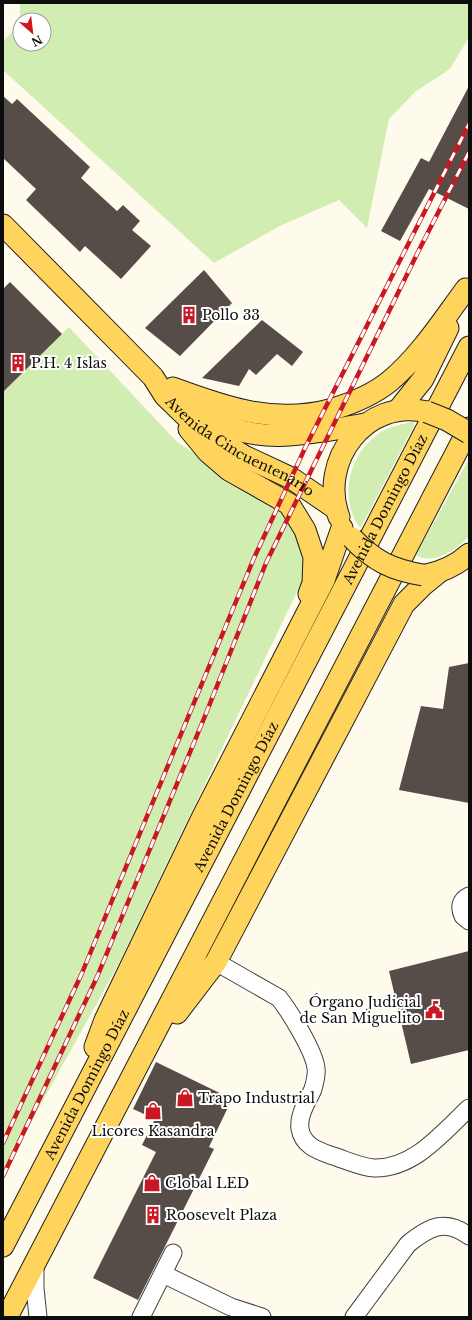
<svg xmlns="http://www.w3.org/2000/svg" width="472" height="1320" font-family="'Libre Baskerville',serif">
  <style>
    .green { fill: #d2edb2 }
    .building { fill: #564d48 }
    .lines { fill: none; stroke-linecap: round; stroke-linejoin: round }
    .minor-casing { stroke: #404040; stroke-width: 19 }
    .major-casing { stroke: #1e1e1e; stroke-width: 23 }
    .minor { stroke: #fff; stroke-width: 17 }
    .major { stroke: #ffd45c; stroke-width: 21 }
    .rail-casing { stroke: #c91824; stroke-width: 4.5 }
    .rail { stroke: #fff; stroke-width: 3; stroke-dasharray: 9; stroke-linecap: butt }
    .major-bridge-casing { stroke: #1e1e1e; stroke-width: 23; stroke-linecap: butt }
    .major-bridge { stroke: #ffd45c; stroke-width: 21 }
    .labels { text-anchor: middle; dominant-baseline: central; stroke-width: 4; stroke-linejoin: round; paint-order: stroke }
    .poi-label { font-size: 14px; fill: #0d0d0d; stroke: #fff; text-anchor: start }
    .street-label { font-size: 14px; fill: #0d0d0d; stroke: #fff }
  </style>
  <rect width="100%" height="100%" fill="#fffbec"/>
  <g class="green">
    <path d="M20 3H469V37L450 69 415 92 389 119 367 228 339 200 280 226 214 263 3 70V42L20 23V44H44V20H20Z"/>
    <path d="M69 327 177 442 290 516 308 569 118 965 3 1173V392Z"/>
    <path d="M413 422 415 424 361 527H359C338 496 350 452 381 432 390 426 403 424 413 422Z"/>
    <path d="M469 459V536C458 549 432 566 416 555Z"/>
  </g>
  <g class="building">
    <path d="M469 86V209L429 189 400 241 381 231 421 158 429 162Z"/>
    <path d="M3 96 12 104 17 99 90 167 81 178 117 211 123 205 140 221 132 230 151 246 121 279 85 246 80 252 26 200 36 189 3 158Z"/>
    <path d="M204 270 232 303 180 356 145 328Z"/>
    <path d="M10 282 62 334 3 392V289Z"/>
    <path d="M262 320 303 352 292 366 277 354 256 375 249 369 239 386 202 378Z"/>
    <path d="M469 663V803L399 790 421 706 443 709 449 667Z"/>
    <path d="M469 951V1050L411 1064 389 971Z"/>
    <path d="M156 1062 232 1099 209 1147 214 1149 138 1300 93 1278 156 1152 142 1145 155 1119 133 1109Z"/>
  </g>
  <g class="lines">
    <g class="minor-casing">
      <g id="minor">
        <path d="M469 896C460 900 459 908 463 916L469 921"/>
        <path d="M216 962 279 998C290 1012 314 1051 316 1068 317 1074 315 1082 313 1089 308 1101 298 1114 300 1129 303 1145 316 1150 330 1155 344 1159 359 1167 374 1168 414 1169 442 1133 469 1108"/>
        <path d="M35 1264V1288L38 1317"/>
        <path d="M163 1274 231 1307 262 1317"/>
        <path d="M141 1317 173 1253"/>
        <path d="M354 1317 408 1244C429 1227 445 1218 469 1236"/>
      </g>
    </g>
    <g class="major-casing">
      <g id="major">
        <path id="s1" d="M3 225 153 377 165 396 194 424 244 456 291 478 335 508"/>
        <path d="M173 388C227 408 275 425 333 409 353 403 374 394 390 381 420 356 443 320 466 289"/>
        <path d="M190 401C198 407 206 415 215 420 259 447 317 432 365 424"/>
        <path d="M399 409 423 379 448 328"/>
        <path d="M189 429 208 452 229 470 289 504 305 530 314 557 313 583 309 594"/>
        <path d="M339 517C318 461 366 397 427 412"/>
        <path d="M426 575C441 572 457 565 469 554"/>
        <path d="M177 1013 216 962 404 604 423 585 439 572"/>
        <path d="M95 1047 105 1020 203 816 324 580 342 528"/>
        <path id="s2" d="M3 1246 469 347"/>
        <path d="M7 1317 469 428"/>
      </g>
    </g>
    <use href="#minor" class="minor"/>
    <use href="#major" class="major"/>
    <g class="rail-casing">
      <g id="rail">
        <path d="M3 1143 82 973 254 558 306 446 469 124"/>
        <path d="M3 1176 97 977 205 716 266 563 417 254 469 152"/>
      </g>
    </g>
    <use href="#rail" class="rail"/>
    <g class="major-bridge-casing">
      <g id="major-bridge">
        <path d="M427 412 447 420 469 433"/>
        <path d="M352 538C374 561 392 570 423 575"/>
      </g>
    </g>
    <use href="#major-bridge" class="major-bridge"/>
  </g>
  <defs>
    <g id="building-bare" transform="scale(1.38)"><path d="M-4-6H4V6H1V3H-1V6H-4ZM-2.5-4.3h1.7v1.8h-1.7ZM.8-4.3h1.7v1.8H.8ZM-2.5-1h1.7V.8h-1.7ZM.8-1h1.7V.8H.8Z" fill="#c91824" stroke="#fff" stroke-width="2.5" paint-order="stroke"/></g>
    <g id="civic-bare" transform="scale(1.38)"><path d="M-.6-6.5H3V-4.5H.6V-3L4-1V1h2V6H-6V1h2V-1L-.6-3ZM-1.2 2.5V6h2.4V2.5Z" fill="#c91824" stroke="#fff" stroke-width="2.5" paint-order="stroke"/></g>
    <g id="shop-bare" transform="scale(1.38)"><path d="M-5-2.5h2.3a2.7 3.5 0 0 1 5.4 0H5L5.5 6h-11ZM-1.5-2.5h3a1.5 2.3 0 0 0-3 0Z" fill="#c91824" stroke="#fff" stroke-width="2.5" paint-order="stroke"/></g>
  </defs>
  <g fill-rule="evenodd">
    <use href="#building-bare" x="189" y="315"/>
    <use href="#building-bare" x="18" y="363"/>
    <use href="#civic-bare" x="434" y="1010"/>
    <use href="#shop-bare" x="185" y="1098"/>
    <use href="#shop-bare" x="153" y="1111"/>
    <use href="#shop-bare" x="152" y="1183"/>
    <use href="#building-bare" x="153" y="1215"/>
  </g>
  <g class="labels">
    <g class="poi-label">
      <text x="202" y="315">Pollo 33</text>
      <text x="31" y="363">P.H. 4 Islas</text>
      <text x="421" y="1002" text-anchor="end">Órgano Judicial<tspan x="421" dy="16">de San Miguelito</tspan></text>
      <text x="198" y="1098">Trapo Industrial</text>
      <text x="153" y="1131" text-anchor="middle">Licores Kasandra</text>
      <text x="165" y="1183">Global LED</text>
      <text x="166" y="1215">Roosevelt Plaza</text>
    </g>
    <g class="street-label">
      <text stroke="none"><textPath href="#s1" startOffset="327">Avenida Cincuentenario</textPath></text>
      <text stroke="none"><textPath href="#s2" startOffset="830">Avenida Domingo Díaz</textPath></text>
      <text stroke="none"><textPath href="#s2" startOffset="506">Avenida Domingo Díaz</textPath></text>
      <text stroke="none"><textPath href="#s2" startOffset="182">Avenida Domingo Díaz</textPath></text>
    </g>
  </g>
  <rect width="472" height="1320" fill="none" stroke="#0d0d0d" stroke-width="8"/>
  <g transform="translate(32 32) rotate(152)"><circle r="19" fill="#ffffff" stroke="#9e9e9e"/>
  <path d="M0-3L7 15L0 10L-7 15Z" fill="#c91824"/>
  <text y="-6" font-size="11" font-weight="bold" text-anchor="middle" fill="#0d0d0d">N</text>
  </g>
</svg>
